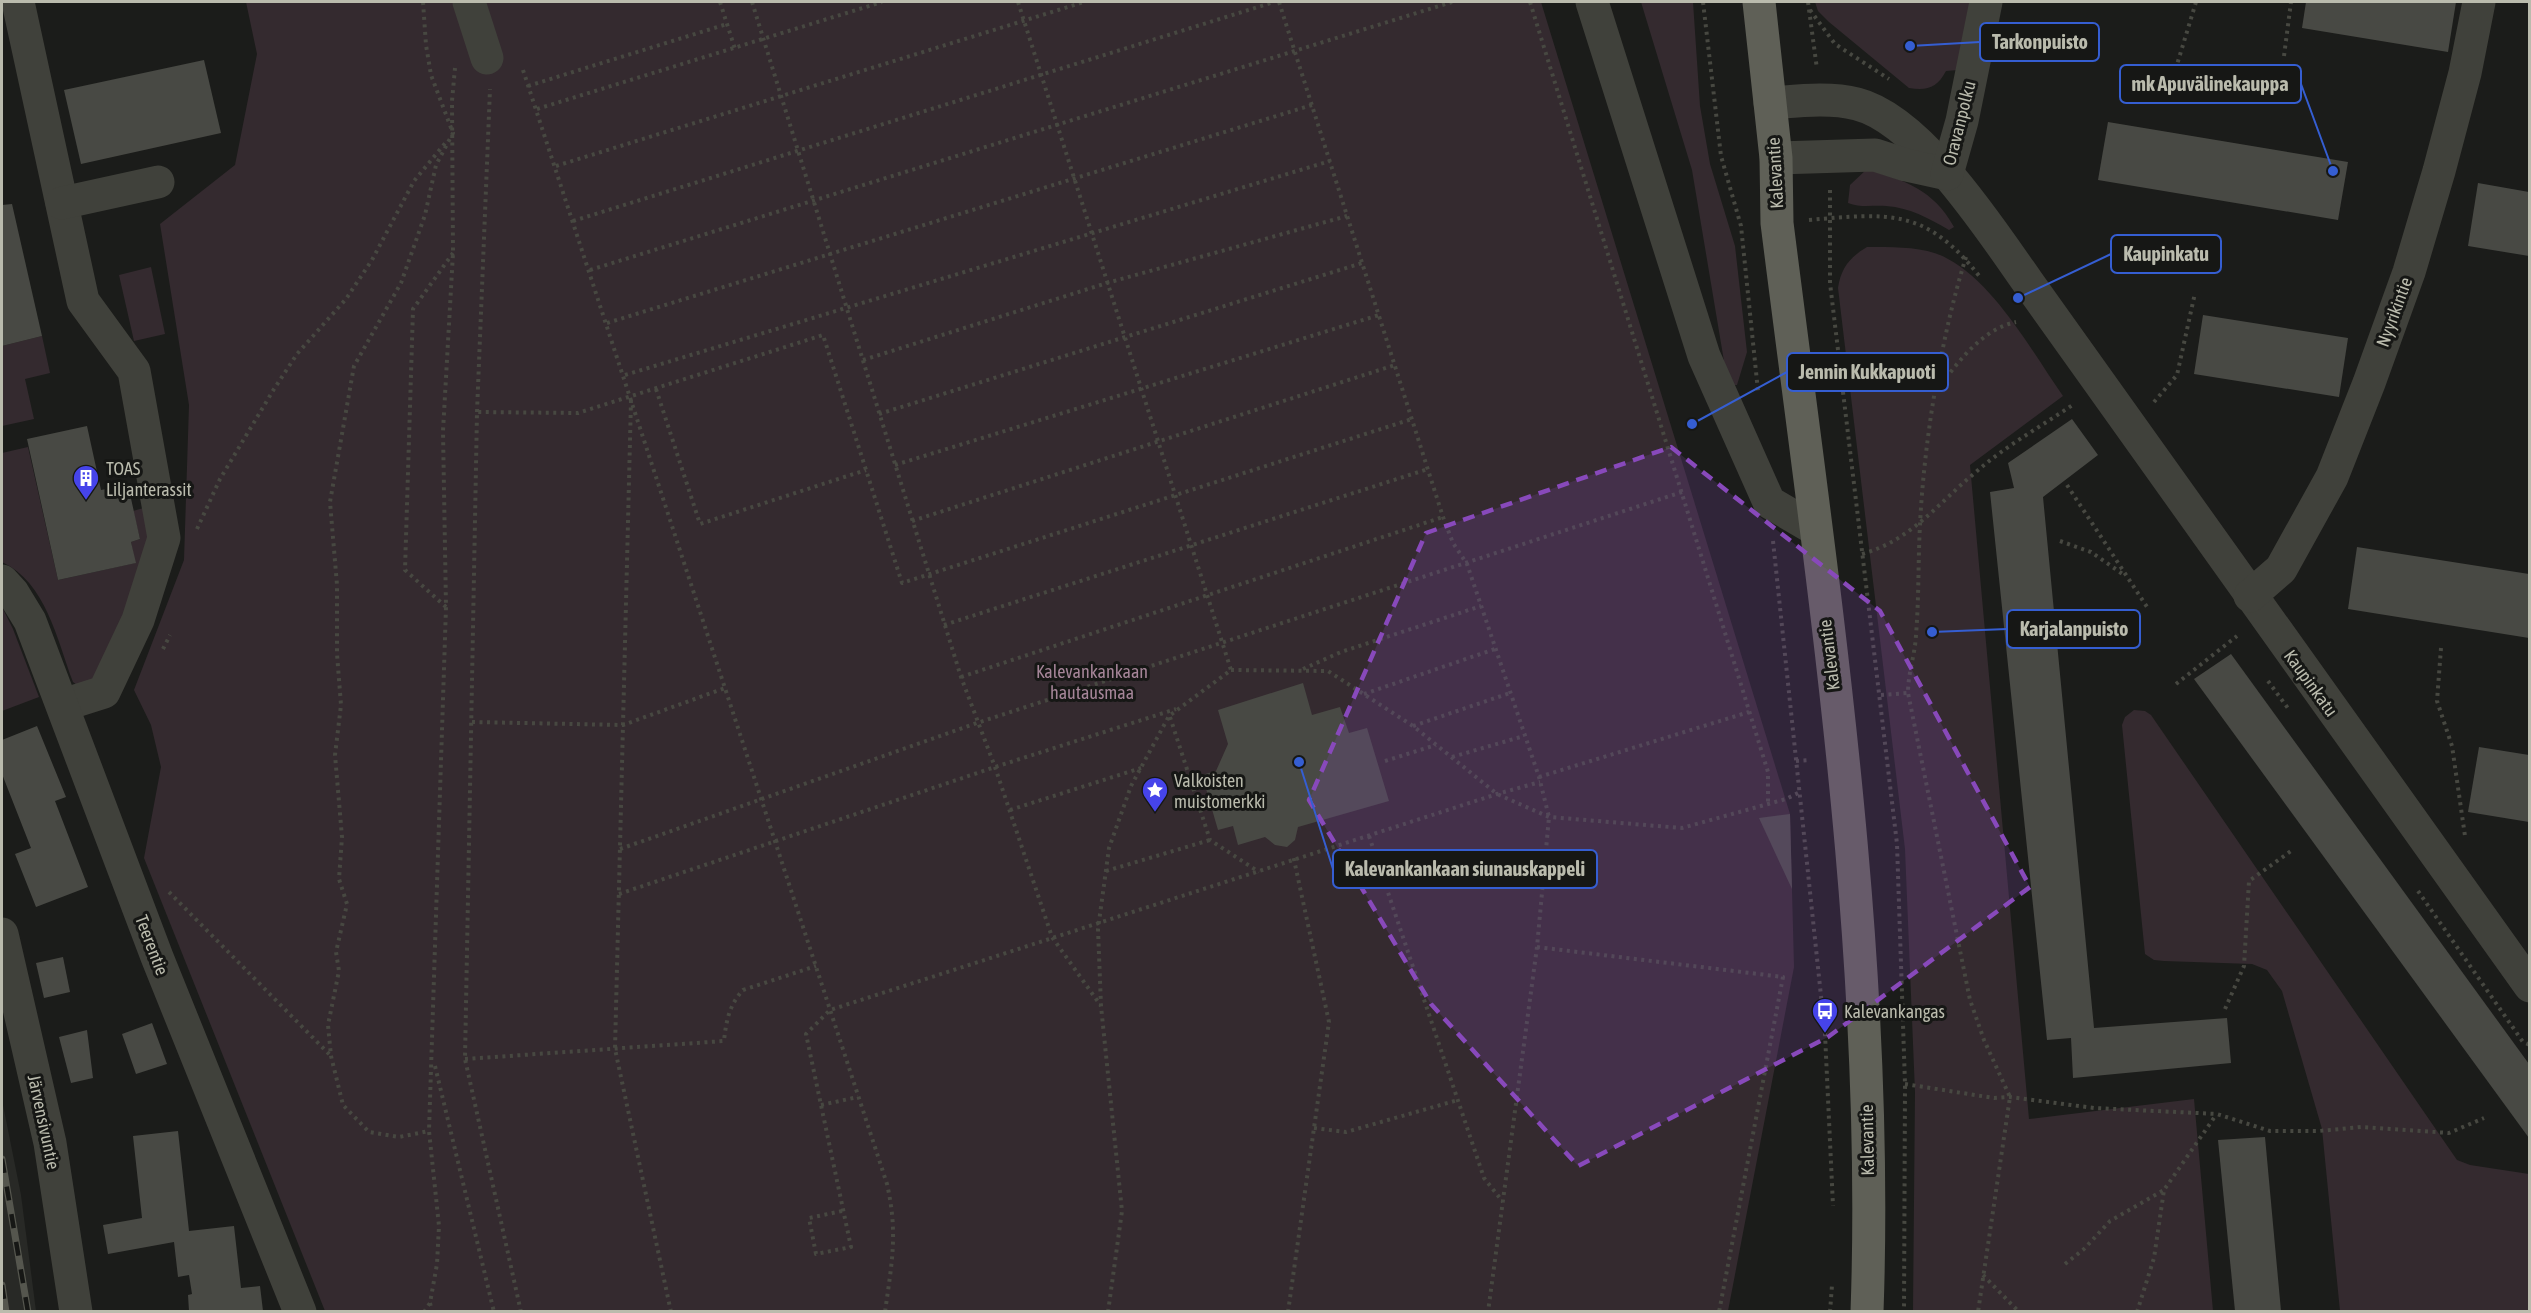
<svg xmlns="http://www.w3.org/2000/svg" width="2531" height="1313" font-family="'Asap Condensed',sans-serif">
  <style>
    .built { fill: #282926 }
    .green { fill: #342a2f }
    .building { fill: #484944 }
    .lines { fill: none; stroke-linecap: round; stroke-linejoin: round }
    .path { stroke: #474841; stroke-width: 4; stroke-dasharray: 3 4.5; stroke-linecap: butt }
    .minor { stroke: #40413b; stroke-width: 33 }
    .major { stroke: #5f6057; stroke-width: 33 }
    .rail-casing { stroke: #55564e; stroke-width: 7 }
    .rail { stroke: #161715; stroke-width: 4.5; stroke-dasharray: 14; stroke-linecap: butt }
    .marked { fill: #8849bb; fill-opacity: 0.2; stroke: #8849bb; stroke-width: 4.5; stroke-dasharray: 12 8; stroke-linejoin: round }
    .labels { text-anchor: middle; dominant-baseline: central; stroke-width: 6; stroke-linejoin: round; paint-order: stroke }
    .street-label { font-size: 18px; fill: #babbad; stroke: #161715 }
    .poi-label { font-size: 18px; fill: #babbad; stroke: #161715; text-anchor: start }
    .park-label { font-size: 18px; fill: #a58598; stroke: #161715 }
    .leader { fill: none; stroke: #355ed2; stroke-width: 2 }
    .callout-dot { fill: #355ed2; stroke: #161715; stroke-width: 2 }
    .callout { fill: #161715; stroke: #355ed2; stroke-width: 2 }
    .callout-label { font-size: 20px; text-anchor: middle; font-weight: bold; fill: #babbad }
  </style>
  <rect width="100%" height="100%" fill="#1b1c1a"/>
  <path class="built" d="M2 1100 21 1195 36 1311H2Z"/>
  <g class="green">
    <path d="M246 2H1541L1790 814 1794 967 1728 1311H325L144 858 161 767 151 725 134 690 184 560 189 405 160 224 235 165 257 54Z"/>
    <path d="M1641 2H1693L1700 106 1710 164 1735 246 1747 352 1737 385H1728L1692 170Z"/>
    <path d="M1815 2H1970L1958 70 1946 71C1937 88 1927 91 1909 88L1829 22 1818 11Z"/>
    <path d="M1867 169C1905 181 1933 189 1954 227L1949 230C1928 218 1911 208 1886 206 1872 205 1861 208 1848 203L1850 185Z"/>
    <path d="M1867 247C1891 247 1927 246 1948 259 1995 284 2033 353 2063 396L1970 465 2029 1119 2194 1099 2213 1311H1913L1915 1092 1905 849 1838 288C1841 268 1850 257 1867 247Z"/>
    <path d="M151 267 165 334 134 341 119 275Z"/>
    <path d="M42 336 50 373 25 379 34 419 2 426V346Z"/>
    <path d="M28 447 58 580 135 563 131 542 140 539 133 511 154 505 157 516 102 678 80 687 73 682C57 640 46 582 2 562V453Z"/>
    <path d="M2 607 13 629 39 697 2 711Z"/>
    <path d="M2134 710 2145 711 2151 715 2457 1160 2470 1165 2529 1174V1311H2340L2322 1129 2282 991 2267 970 2252 964 2164 961 2154 960 2145 954 2122 725 2125 717Z"/>
  </g>
  <g class="building">
    <path d="M2306 2H2456L2448 52 2302 28Z"/>
    <path d="M204 60 221 133 81 164 64 90Z"/>
    <path d="M2108 122 2348 162 2338 220 2098 180Z"/>
    <path d="M2478 183 2529 192V256L2468 246Z"/>
    <path d="M12 204 42 336 2 346V205Z"/>
    <path d="M2203 315 2348 338 2339 397 2194 374Z"/>
    <path d="M2072 419 2098 455 2043 497 2094 1028 2227 1018 2231 1063 2073 1078 2071 1038 2047 1040 1990 492 2014 488 2008 463Z"/>
    <path d="M87 426 101 490 128 485 140 539 131 542 136 563 58 580 27 439Z"/>
    <path d="M2357 547 2529 574V638L2348 609Z"/>
    <path d="M2231 654 2529 1064V1138L2194 679Z"/>
    <path d="M1303 683 1312 715 1340 707 1349 733 1367 728 1389 801 1298 827 1295 840 1287 847 1275 845 1265 837 1238 845 1233 826 1218 830 1202 775 1216 771 1228 744 1218 710Z"/>
    <path d="M37 726 66 797 55 801 88 887 36 907 15 854 31 848 2 774V740Z"/>
    <path d="M2479 747 2529 755V822L2468 812Z"/>
    <path d="M1790 814 1792 889 1759 818Z"/>
    <path d="M63 957 70 992 44 998 36 963Z"/>
    <path d="M152 1023 167 1064 136 1074 122 1034Z"/>
    <path d="M87 1030 93 1078 71 1083 59 1037Z"/>
    <path d="M178 1131 189 1231 234 1226 241 1288 260 1286 263 1311H189L188 1295 192 1294 189 1275 178 1277 174 1242 108 1254 103 1225 142 1218 133 1136Z"/>
    <path d="M2265 1137 2281 1311H2235L2218 1140Z"/>
  </g>
  <g class="lines">
    <g class="path">
      <path d="M423 2 426 45 431 75 453 133 436 165 425 215 401 283 354 366 330 502 337 585V654L341 705 335 755 342 837 339 879 347 904 336 952 339 971 328 1025 331 1056 343 1105 369 1132 399 1137 429 1131"/>
      <path d="M720 2 735 49"/>
      <path d="M752 2 961 677 995 767 1052 937 1101 1006"/>
      <path d="M1018 2 1231 670 1169 716 1131 786 1109 848 1098 929 1101 1006 1122 1211 1108 1312"/>
      <path d="M1279 2 1443 517 1453 543 1467 564 1539 777 1549 817 1537 947 1488 1312"/>
      <path d="M1530 2 1768 772V803"/>
      <path d="M1703 2 1721 156 1741 226 1758 391"/>
      <path d="M1808 2 1817 69"/>
      <path d="M1810 10 1835 44 1889 79"/>
      <path d="M2284 56 2291 2"/>
      <path d="M523 70 887 1184C898 1233 892 1262 885 1312"/>
      <path d="M528 86 727 24"/>
      <path d="M2169 91 2196 2"/>
      <path d="M537 109 882 2"/>
      <path d="M556 166 1084 2"/>
      <path d="M1830 190V283L1897 844 1905 1084 1904 1312"/>
      <path d="M1809 220C1890 213 1926 208 1980 277"/>
      <path d="M573 221 1274 2"/>
      <path d="M1966 257C1941 337 1924 441 1920 525 1918 562 1919 598 1916 635 1915 655 1908 673 1908 693L1970 1000 1984 1040 2010 1097 1978 1312"/>
      <path d="M590 270 1452 2"/>
      <path d="M607 323 1312 105"/>
      <path d="M863 360 1107 283 1347 216"/>
      <path d="M625 375 1330 161"/>
      <path d="M656 389 700 524 866 470"/>
      <path d="M1937 390C1957 363 1982 329 2016 322"/>
      <path d="M631 400 615 1049 671 1312"/>
      <path d="M2154 402 2177 375 2195 293"/>
      <path d="M477 412 490 89"/>
      <path d="M879 414 1362 263"/>
      <path d="M895 465 1379 315"/>
      <path d="M2067 485 2149 610"/>
      <path d="M912 521 1395 365"/>
      <path d="M197 529 220 479 274 389 297 354 346 299 372 260 414 181 447 141"/>
      <path d="M1773 541 1825 1034 1833 1206"/>
      <path d="M2060 541 2091 552 2124 575"/>
      <path d="M1862 554C1912 540 1938 503 1976 472 2005 446 2042 426 2074 404"/>
      <path d="M446 607 405 570 413 309 453 253"/>
      <path d="M2057 617 2110 641"/>
      <path d="M944 625 1428 469"/>
      <path d="M2441 648 2437 701 2452 746 2465 836"/>
      <path d="M163 649 170 635"/>
      <path d="M1303 669 1341 652 1481 606"/>
      <path d="M1231 670 1328 671 1413 726 1497 794 1549 817 1682 828 1786 799 1800 792"/>
      <path d="M961 677 1443 517"/>
      <path d="M2268 681 2290 711"/>
      <path d="M2176 684 2237 636"/>
      <path d="M1364 694 1495 649"/>
      <path d="M1881 695 1908 693"/>
      <path d="M1170 717 1210 840 1259 872"/>
      <path d="M472 722 623 725 725 688"/>
      <path d="M1413 726 1510 693"/>
      <path d="M1452 757 1524 736"/>
      <path d="M1385 761 1436 745"/>
      <path d="M1796 761 1810 760"/>
      <path d="M1539 777 1749 712"/>
      <path d="M1010 810 1141 768"/>
      <path d="M1369 836 1484 1178 1503 1202"/>
      <path d="M620 849 977 723 1682 492"/>
      <path d="M1106 871 1210 840"/>
      <path d="M2418 891 2523 1042 2530 1045"/>
      <path d="M169 892 330 1055"/>
      <path d="M619 894 995 767 1176 709"/>
      <path d="M1537 947 1783 977 1719 1312"/>
      <path d="M2225 1009 2244 966 2249 881 2291 851"/>
      <path d="M465 1059 724 1041C726 1022 729 1005 743 990L816 966"/>
      <path d="M435 1066 494 1312"/>
      <path d="M1905 1084 1994 1098 2010 1097 2094 1108 2217 1114 2270 1131H2319L2361 1127 2449 1133 2484 1118"/>
      <path d="M821 1105 858 1097"/>
      <path d="M1314 1128 1346 1132 1458 1100"/>
      <path d="M842 1211 809 1218 816 1254 851 1247 806 1034 830 1010 1497 794 1540 782"/>
      <path d="M2065 1264 2084 1249 2110 1221 2164 1190"/>
      <path d="M1983 1275 2019 1312"/>
      <path d="M430 1303 432 1312"/>
      <path d="M424 1312 430 1303 437 1264 439 1226 429 1131 446 607 443 431 453 253 452 101 455 68"/>
      <path d="M521 1312 465 1059 477 412 578 413 823 335 902 583 1412 419"/>
      <path d="M1288 1312 1329 1022 1293 855"/>
      <path d="M1830 1312 1832 1285"/>
      <path d="M2137 1312 2154 1258 2164 1190 2216 1115"/>
    </g>
    <g class="minor">
      <path d="M18 2 83 301 134 371 164 538 138 620 104 692 63 705"/>
      <path d="M469 2 487 58"/>
      <path d="M1592 2 1704 356 1769 502 1815 529"/>
      <path d="M1770 103C1798 101 1829 97 1857 104 1920 120 1991 230 2027 281L2530 986"/>
      <path d="M1776 158 1875 155 1906 165 1947 174"/>
      <path d="M1947 174 1962 121 1986 2"/>
      <path d="M62 203 158 182"/>
      <path d="M2 581 13 593 30 621 157 957 300 1312"/>
      <path d="M2250 596 2281 569 2332 477 2369 383 2409 272 2439 171 2465 73 2479 2"/>
      <path d="M2 934 50 1143 76 1312"/>
    </g>
    <path class="major" d="M1759 2 1776 158 1777 223C1822 583 1880 949 1867 1312"/>
    <g class="rail-casing">
      <g id="rail">
        <path d="M2 1159 28 1312"/>
        <path d="M2 1285 6 1312"/>
      </g>
    </g>
    <use href="#rail" class="rail"/>
  </g>
  <path class="marked" d="M1671 447 1880 611 2030 887 1828 1037 1578 1166 1431 1004 1309 800 1426 533Z"/>
  <defs>
    <g id="building-pin" transform="scale(1.35)"><path d="M0 17L-7.5 6A9.5 9.5 0 1 1 7.5 6Z" fill="#4644ea" stroke="#161715"/><path d="M-4-6H4V6H1V3H-1V6H-4ZM-2.5-4.3h1.7v1.8h-1.7ZM.8-4.3h1.7v1.8H.8ZM-2.5-1h1.7V.8h-1.7ZM.8-1h1.7V.8H.8Z" fill="#fff"/></g>
    <g id="sight-pin" transform="scale(1.35)"><path d="M0 17L-7.5 6A9.5 9.5 0 1 1 7.5 6Z" fill="#4644ea" stroke="#161715"/><path d="M0-6L1.8-2.2L6-1.7L2.9 1.2L3.7 5.4L0 3.3L-3.7 5.4L-2.9 1.2L-6-1.7L-1.8-2.2Z" fill="#fff"/></g>
    <g id="bus-pin" transform="scale(1.35)"><path d="M0 17L-7.5 6A9.5 9.5 0 1 1 7.5 6Z" fill="#4644ea" stroke="#161715"/><path d="M-5-6H5V4H4V6H2V4H-2V6H-4V4H-5ZM-3.5-4V0h7V-4ZM-3.5 1.2v1.5H-2V1.2ZM2 1.2v1.5H3.5V1.2Z" fill="#fff"/></g>
  </defs>
  <g fill-rule="evenodd">
    <use href="#building-pin" x="86" y="478"/>
    <use href="#sight-pin" x="1155" y="790"/>
    <use href="#bus-pin" x="1825" y="1011"/>
  </g>
  <g class="labels">
    <g class="street-label">
      <text transform="translate(1959 123) rotate(-76)">Oravanpolku</text>
      <text transform="translate(1775 173) rotate(-93)">Kalevantie</text>
      <text transform="translate(2394 312) rotate(-70)">Nyyrikintie</text>
      <text transform="translate(1829 655) rotate(-97)">Kalevantie</text>
      <text transform="translate(2311 683) rotate(54)">Kaupinkatu</text>
      <text transform="translate(152 945) rotate(69)">Teerentie</text>
      <text transform="translate(44 1122) rotate(78)">Järvensivuntie</text>
      <text transform="translate(1867 1140) rotate(-91)">Kalevantie</text>
    </g>
    <g class="poi-label">
      <text x="106" y="468">TOAS<tspan x="106" dy="21">Liljanterassit</tspan></text>
      <text x="1174" y="780">Valkoisten<tspan x="1174" dy="21">muistomerkki</tspan></text>
      <text x="1844" y="1011">Kalevankangas</text>
    </g>
    <g class="park-label">
      <text x="1092" y="671">Kalevankankaan<tspan x="1092" dy="21">hautausmaa</tspan></text>
    </g>
  </g>
  <path class="leader" d="M1910 46L1980 42M2333 171L2301 84M2018 298L2111 254M1692 424L1787 372M1932 632L2007 629M1299 762L1333 869"/>
  <g class="callout-dot">
    <circle cx="1910" cy="46" r="6"/>
    <circle cx="2333" cy="171" r="6"/>
    <circle cx="2018" cy="298" r="6"/>
    <circle cx="1692" cy="424" r="6"/>
    <circle cx="1932" cy="632" r="6"/>
    <circle cx="1299" cy="762" r="6"/>
  </g>
  <g class="callout">
    <rect x="1980" y="23" width="119" height="38" rx="6"/>
    <rect x="2120" y="65" width="181" height="38" rx="6"/>
    <rect x="2111" y="235" width="110" height="38" rx="6"/>
    <rect x="1787" y="353" width="161" height="38" rx="6"/>
    <rect x="2007" y="610" width="133" height="38" rx="6"/>
    <rect x="1333" y="850" width="264" height="38" rx="6"/>
  </g>
  <g class="callout-label">
    <text x="2040" y="49">Tarkonpuisto</text>
    <text x="2210" y="91">mk Apuvälinekauppa</text>
    <text x="2166" y="261">Kaupinkatu</text>
    <text x="1867" y="379">Jennin Kukkapuoti</text>
    <text x="2074" y="636">Karjalanpuisto</text>
    <text x="1465" y="876">Kalevankankaan siunauskappeli</text>
  </g>
  <rect width="2531" height="1313" fill="none" stroke="#babbad" stroke-width="6"/>
</svg>
